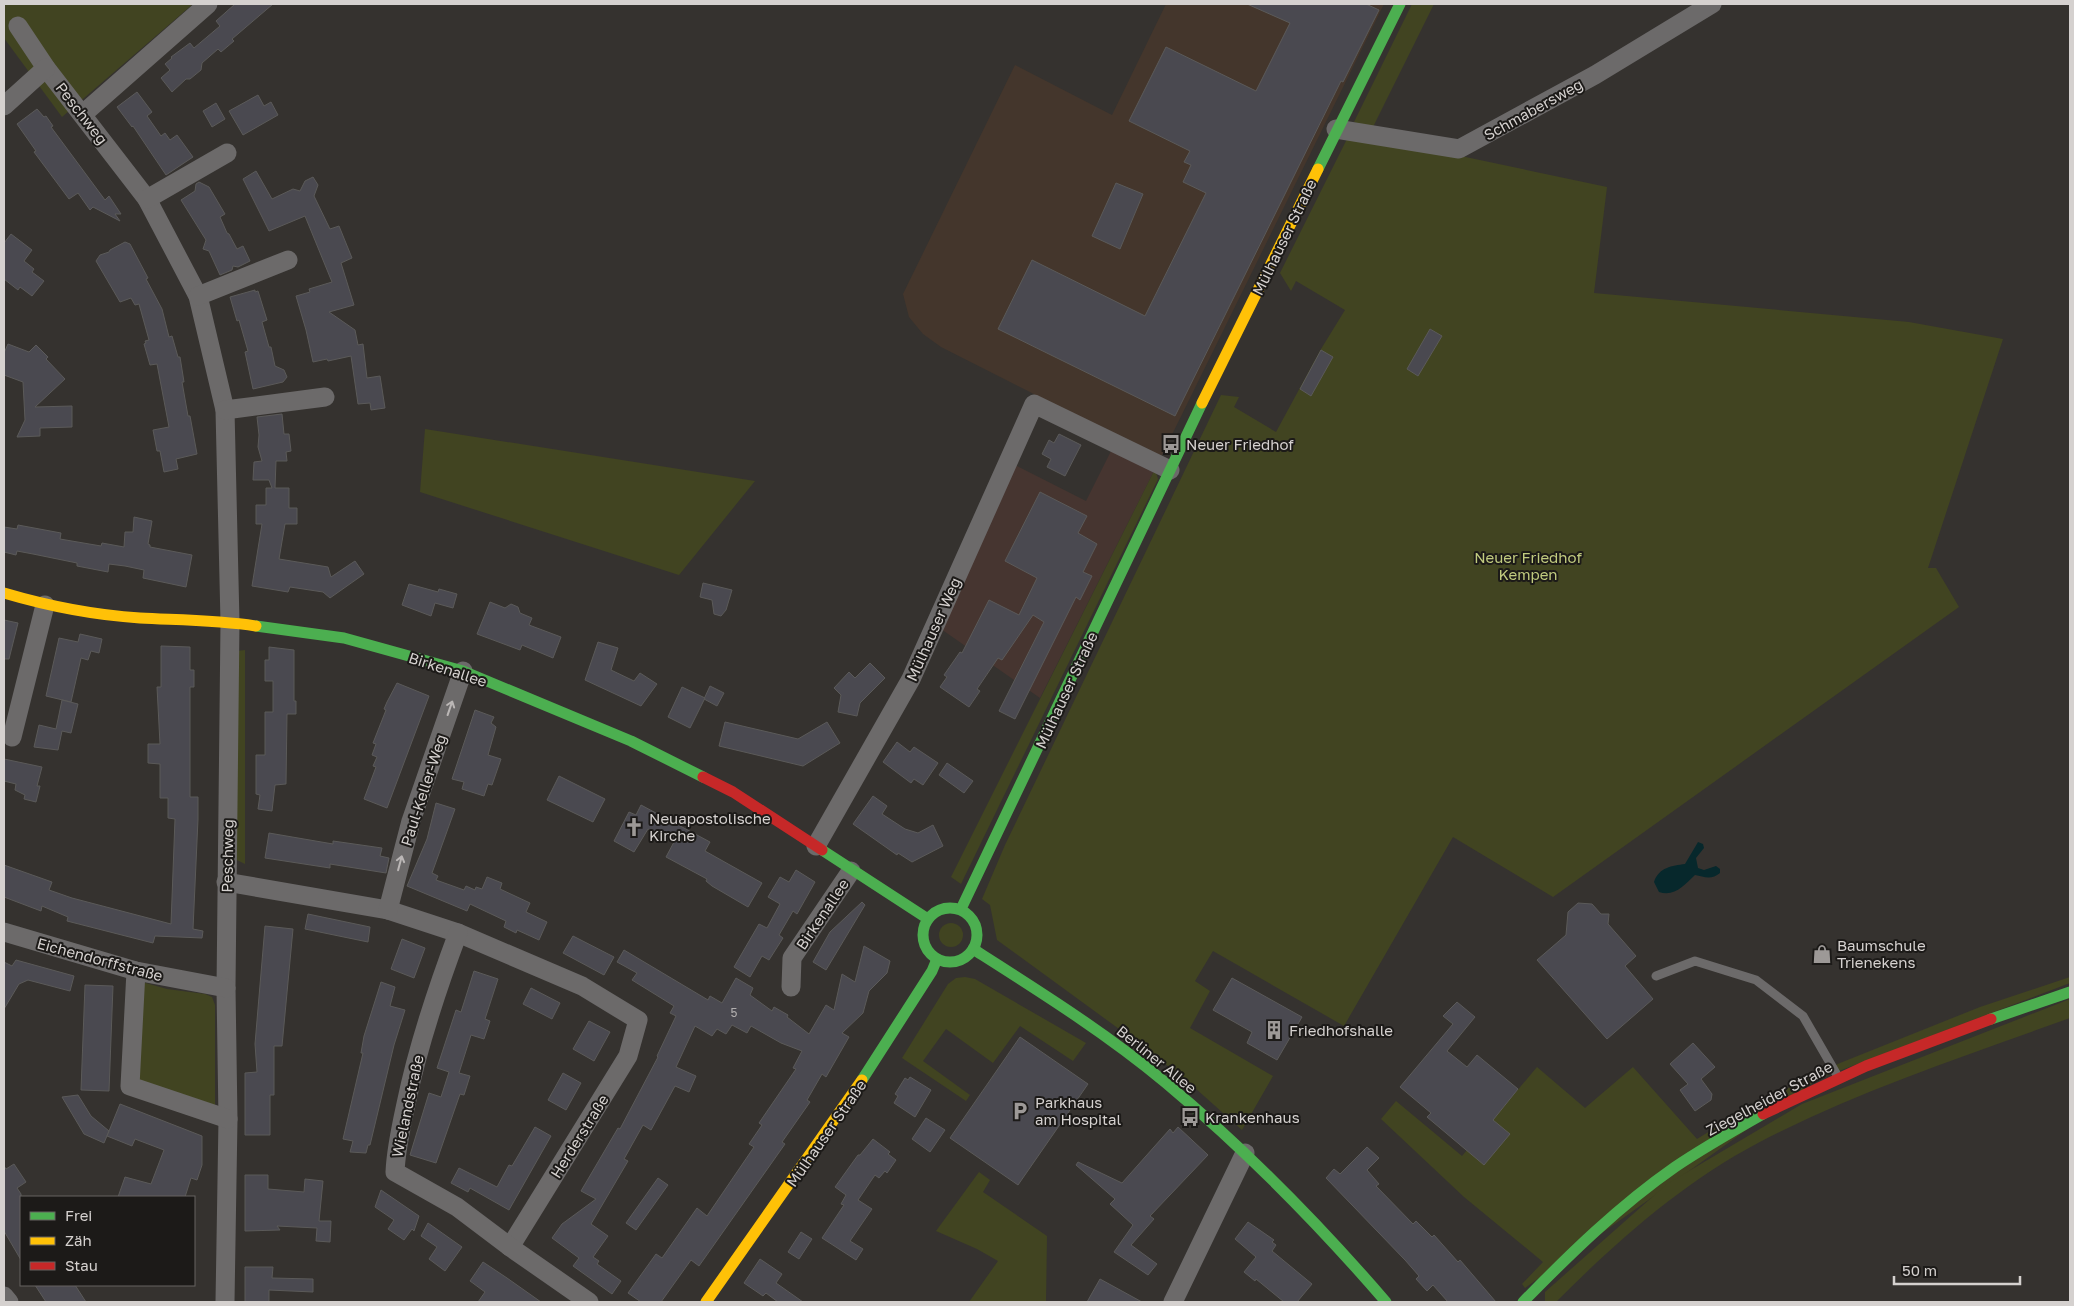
<svg xmlns="http://www.w3.org/2000/svg" width="2074" height="1306" font-family="'Golos Text',sans-serif">
  <style>
    .commercial { fill: #463530 }
    .industrial { fill: #44362c }
    .green { fill: #414421 }
    .water { fill: #07282c }
    .building { fill: #4a4950; stroke: #5b5a59 }
    .lines { fill: none; stroke-linecap: round; stroke-linejoin: round }
    .lane { stroke: #6c6a6a; stroke-width: 9 }
    .street { stroke: #6c6a6a; stroke-width: 19 }
    .fast { stroke: #4caf50; stroke-width: 11 }
    .slow { stroke: #ffc107; stroke-width: 11 }
    .jam { stroke: #c62828; stroke-width: 11 }
    .oneway { stroke: #bbb7b6 }
    .labels { text-anchor: middle; dominant-baseline: central; stroke-width: 4; stroke-linejoin: round; paint-order: stroke }
    .number-label { font-size: 12px; fill: #b2afaf }
    .street-label { font-size: 15px; fill: #d5d1cf; stroke: #1c1a18 }
    .poi-label { font-size: 15px; fill: #d5d1cf; stroke: #1c1a18; text-anchor: start }
    .park-label { font-size: 15px; fill: #c1cb7f; stroke: #1c1a18 }
  </style>
  <rect width="100%" height="100%" fill="#35322f"/>
  <path class="commercial" d="M1113 447 1155 469 1040 698 941 629 1013 464 1086 501Z"/>
  <path class="industrial" d="M1166 4H1384L1159 461 1030 392 941 347 923 334 909 317 903 294 1015 65 1112 115Z"/>
  <g class="green">
    <path d="M4 4H193L62 117 4 38Z"/>
    <path d="M1412 4H1434L1372 129 1354 122Z"/>
    <path d="M1347 139 1456 155 1607 187 1594 293 1909 322 2003 339 1928 568H1936L1959 607 1553 897 1453 837 1344 1026 1213 951 1195 981 1210 991 1190 1028 1273 1076 1242 1130 1185 1079 1115 1026 997 940 990 905 982 899 1005 845 1221 395 1239 397 1234 407 1276 432 1321 349 1345 310 1296 281 1291 291 1280 273Z"/>
    <path d="M425 429 755 481 679 575 420 492Z"/>
    <path d="M1155 469 1158 479 961 884 951 877Z"/>
    <path d="M245 650V864L237 860V651Z"/>
    <circle cx="951" cy="935" r="12"/>
    <path d="M965 977 975 979 1086 1043 1073 1061 1020 1026 993 1063 946 1029 923 1061 970 1095 966 1101 902 1058 948 984 956 978Z"/>
    <path d="M2070 977V983L1818 1079 1525 1288 1522 1284 1543 1262 1464 1197 1381 1119 1396 1101 1462 1156 1537 1067 1585 1108 1633 1067 1697 1139 1749 1107 1840 1063 1980 1007Z"/>
    <path d="M142 982 167 989 205 994 212 997 215 1005V1110L137 1081Z"/>
    <path d="M2070 999V1018C1965 1056 1857 1091 1758 1143 1682 1183 1616 1242 1556 1302H1545V1292L1667 1184 1802 1104Z"/>
    <path d="M979 1172 990 1180 983 1192 1047 1236 1046 1302H969L998 1261 977 1249 936 1231Z"/>
  </g>
  <path class="water" d="M1698 842 1703 844 1704 848 1696 858 1698 868 1704 870 1716 866 1720 869V873C1712 880 1704 877 1695 875 1684 885 1675 897 1659 892L1654 882C1659 867 1672 866 1685 864Z"/>
  <g class="building">
    <path d="M235 4H273L232 39 234 41 221 52 218 49 202 63 201 70 190 79H186L172 92 161 78 170 70 165 64 172 58 171 57 190 43 194 48 220 26 216 21Z"/>
    <path d="M1247 4H1366L1379 10 1343 82 1341 81 1175 416 998 329 1032 260 1145 316 1206 193 1183 182 1191 165 1184 162 1190 151 1129 121 1166 47 1256 91 1290 23Z"/>
    <path d="M137 92 152 112 147 116 161 136 165 133 170 140 177 135 193 157 166 175 133 126 132 127 117 107Z"/>
    <path d="M258 95 264 106 271 102 278 115 243 135 229 111Z"/>
    <path d="M216 103 225 119 212 127 203 111Z"/>
    <path d="M37 109 44 117 46 116 53 126 51 127 105 200 109 196 121 214H115L120 221 93 207 90 210 78 193 69 199 34 152 36 151 17 124Z"/>
    <path d="M256 171 272 199 293 189 300 191 305 181 313 177 318 185 314 196 329 227 330 229 339 226 352 258 341 263 354 305 329 312 355 330 358 345 363 344 367 378 380 376 385 408 371 410 370 403 358 404 351 356 328 361 327 359 313 362 306 330 296 296 310 292 309 289 332 282 305 216 269 231 243 179Z"/>
    <path d="M199 182 209 187 225 214 220 217 227 233 229 234 237 249 243 246 250 261 238 267 233 266 232 270 220 275 209 251 203 249 206 240 181 200 195 191 196 184Z"/>
    <path d="M1116 183 1143 194 1120 249 1092 236Z"/>
    <path d="M11 234 32 250 24 261 34 269 32 272 44 281 32 296 20 287 18 290 4 279V243Z"/>
    <path d="M125 242 130 244 148 278 146 279 162 309 169 337 172 336 178 357H180L184 382H182L188 416H190L197 454 176 459 178 469 164 472 160 451H157L153 430 169 427 157 364 150 365 144 344 146 343 145 341 149 340 139 304 135 305 131 298 120 302 96 261 100 255 109 252 110 250Z"/>
    <path d="M255 290V292L258 291 267 320 262 322 269 347H271L275 366 284 370 287 377 283 382 253 389 245 352 248 351 239 320 237 321 230 297Z"/>
    <path d="M1430 329 1442 336 1418 376 1407 369Z"/>
    <path d="M8 344 29 352 36 345 48 357 46 359 65 379 35 407 72 406V427L40 428V436L17 437 25 420 23 382 4 375V353Z"/>
    <path d="M1321 350 1333 357 1311 396 1300 389Z"/>
    <path d="M282 414 284 434H289L291 451 286 452 287 461H276L275 488H289V508H297V524H285L279 559 328 567 331 577 355 561 364 574 330 598 323 592 290 587 288 592 252 586 262 524H256V505H266V488H272L269 480H253L254 462 262 461 258 447 259 435 257 417Z"/>
    <path d="M1059 434 1081 445 1065 476 1047 467 1051 459 1042 454 1049 440 1054 443Z"/>
    <path d="M1040 492 1087 516 1078 533 1097 544 1083 572 1092 576 1080 600 1076 597 1015 719 999 711 1044 622 1033 615 1002 660 998 658 977 689 980 691 969 707 940 687 947 677 944 675 960 652 962 653 989 600 1019 615 1037 578 1005 561Z"/>
    <path d="M134 517 152 521 148 544 150 545V547L192 555 186 587 143 578 144 570 125 566 109 564 108 572 77 566V563L33 554 17 551 16 555 4 552V527L17 529 18 525 61 533 60 539 101 546 102 543 124 547 125 532H133Z"/>
    <path d="M703 583 732 590 726 610 721 616 714 614 712 600 700 597Z"/>
    <path d="M409 584 438 592 439 589 457 594 453 608 435 603 431 616 402 605Z"/>
    <path d="M490 602 505 608 511 604 518 607 520 613 532 618 529 625 561 637 553 658 522 645 520 650 477 634Z"/>
    <path d="M4 620 18 623 9 659H4Z"/>
    <path d="M80 634 102 639 99 653 91 651 88 660 81 658 71 702 46 696 59 638 78 642Z"/>
    <path d="M598 642 618 648 611 670 634 681 640 673 657 684 641 706 585 680Z"/>
    <path d="M161 646 190 647V670H194V687H190V797H198V819L193 929 203 931 202 938 155 936 153 943 67 921 68 917 42 906 41 911 4 897V865L52 882 49 890 72 898 171 924 175 819 168 818V798H160V764L148 763V744H160L157 687H161Z"/>
    <path d="M269 647 294 650V701H296V714H287L286 784 275 785 272 811 258 809 260 795 256 794V755H265V712H273V681H265V660H269Z"/>
    <path d="M870 663 885 678 860 703 857 716 838 712 841 695 834 688 849 672 855 678Z"/>
    <path d="M397 683 429 696 387 808 364 799 376 767 373 766 377 757 372 755 376 744 373 743 386 710 384 709 387 702Z"/>
    <path d="M710 686 724 693 717 706 704 699Z"/>
    <path d="M682 687 705 698 690 728 668 717Z"/>
    <path d="M62 700 78 704 71 733 62 731 58 750 34 747 39 725 56 729Z"/>
    <path d="M475 710 494 717 491 723 496 727 488 755 501 759 492 785 488 784 484 796 462 789 464 782 452 779Z"/>
    <path d="M725 722 798 739 827 722 840 743 803 766 719 746Z"/>
    <path d="M897 742 910 752 914 747 938 763 923 785 914 779 911 783 883 762Z"/>
    <path d="M4 759 42 767 37 786H40L36 802 24 799 25 795 15 790 16 784 4 781Z"/>
    <path d="M947 763 973 781 964 793 939 775Z"/>
    <path d="M559 776 605 799 593 822 547 800Z"/>
    <path d="M873 796 887 806 882 814 905 829 918 833 933 825 943 846 912 862 898 853 897 855 853 824Z"/>
    <path d="M436 803 455 809 432 873 438 876 436 880 464 890 466 886 475 890 476 887 482 889 487 877 502 883 500 889 530 903 526 912 547 922 539 940 517 930 516 933 504 927 506 921 470 904 467 911 407 886 427 839Z"/>
    <path d="M641 805 710 842 705 851 762 883 748 907 712 886 706 881 707 879 666 857 674 842 648 829 634 852 614 841 629 812 636 815Z"/>
    <path d="M269 833 333 844V841L382 848 380 856 389 858 386 873 330 864V868L265 858Z"/>
    <path d="M796 870 815 882 797 914 793 911 779 935 783 938 769 960 762 956 750 977 734 967 759 924 767 928 780 904 768 897 780 877 789 882Z"/>
    <path d="M862 902 865 905 826 970 813 962 830 932Z"/>
    <path d="M1578 903 1592 904 1601 914H1609L1608 924 1636 956 1625 966 1653 999 1607 1039 1537 960 1566 935 1568 912Z"/>
    <path d="M308 914 370 927 368 942 305 929Z"/>
    <path d="M265 926 293 929 282 1046H274V1095H270V1135H245V1073L257 1072 255 1044Z"/>
    <path d="M573 936 614 957 604 975 563 953Z"/>
    <path d="M402 939 425 948 414 978 391 969Z"/>
    <path d="M864 946 890 961 887 973 869 991 863 1013 842 1033 849 1037 826 1077 822 1074 807 1100 810 1102 782 1142 785 1144 699 1266 691 1260 661 1302H641L628 1293 656 1254 662 1258 697 1208 707 1216 754 1147 749 1144 762 1125 759 1123 796 1069 793 1068 802 1051 781 1043 751 1026 747 1033 732 1025 726 1034 717 1029 712 1036 695 1026 676 1067 696 1076 689 1092 675 1086 651 1130 643 1125 624 1159 628 1161 591 1224 608 1236 593 1257 599 1261 597 1264 621 1281 612 1294 573 1266 579 1258 552 1238 562 1224 596 1199 581 1191 618 1128 620 1129 658 1057 657 1056 676 1016 670 1013 674 1006 632 980 637 973 617 962 624 950 708 1000 710 996 722 1003 736 978 753 988 750 995 772 1011 774 1007 788 1015 787 1017 809 1034 826 1005 834 1010 842 974 855 982Z"/>
    <path d="M16 960 74 976 70 991 28 980 19 984 4 1009V962L12 966Z"/>
    <path d="M474 971 498 979 485 1019 490 1021 484 1039 471 1035 459 1073 470 1076 464 1095 460 1094 436 1163 410 1155 429 1093 441 1097 449 1072 437 1068 456 1010 461 1012Z"/>
    <path d="M1232 978 1302 1017 1277 1060 1247 1043 1252 1032 1213 1010Z"/>
    <path d="M381 982 395 987 390 1006 405 1010 394 1045 370 1145H368L366 1153 350 1152 353 1141 343 1139 363 1053H361L364 1036Z"/>
    <path d="M85 985 113 986 109 1091 81 1090Z"/>
    <path d="M531 988 560 1003 552 1019 523 1004Z"/>
    <path d="M1457 1002 1475 1017 1447 1051 1467 1067 1477 1055 1518 1089 1493 1120 1510 1134 1484 1165 1427 1117 1431 1113 1400 1087 1453 1024 1443 1016Z"/>
    <path d="M589 1021 610 1032 594 1061 573 1049Z"/>
    <path d="M1020 1037 1088 1084 1018 1185 950 1138Z"/>
    <path d="M1693 1043 1715 1067 1701 1079 1712 1094 1711 1100 1695 1111 1680 1090 1688 1084 1670 1064Z"/>
    <path d="M563 1073 581 1083 566 1110 548 1100Z"/>
    <path d="M910 1077 931 1090 915 1117 894 1103 898 1096 895 1094 905 1078 908 1080Z"/>
    <path d="M78 1095 91 1116 109 1131 104 1143 84 1134 62 1097Z"/>
    <path d="M120 1104 202 1136V1165L197 1180 191 1178 185 1197H118L125 1177 151 1184 164 1150 135 1139 132 1146 107 1136Z"/>
    <path d="M926 1118 945 1130 930 1152 912 1139Z"/>
    <path d="M535 1127 551 1136 509 1210 470 1188 468 1192 451 1183 459 1168 497 1187 509 1165 512 1166Z"/>
    <path d="M1178 1127 1208 1155 1150 1216 1154 1219 1131 1245 1157 1264 1148 1275 1114 1252 1133 1225 1110 1204 1115 1199 1076 1165 1078 1162 1122 1183 1170 1129 1173 1133Z"/>
    <path d="M873 1139 890 1152 888 1154 896 1160 887 1173 885 1171 879 1178 875 1175 858 1200 872 1209 850 1241 863 1249 856 1260 822 1238 844 1205 841 1204 846 1195 835 1187 858 1155H860Z"/>
    <path d="M1367 1147 1379 1158 1367 1170 1379 1184 1376 1186 1413 1224 1416 1221 1432 1237 1434 1235 1458 1262 1460 1260 1496 1302H1448L1433 1285 1427 1291 1416 1279 1419 1276 1405 1260 1326 1178 1334 1169 1340 1174Z"/>
    <path d="M14 1164 26 1182 17 1188 21 1194V1260L4 1231V1166L6 1169Z"/>
    <path d="M245 1175H268V1189L304 1192 305 1179 323 1181 319 1221H331L330 1242 316 1241 317 1228 277 1226 280 1230 245 1231Z"/>
    <path d="M658 1178 668 1185 636 1230 626 1223Z"/>
    <path d="M381 1190 419 1216 414 1231 412 1229 404 1240 388 1229 394 1220 375 1207Z"/>
    <path d="M1248 1222 1274 1240 1272 1242 1276 1245 1272 1251 1312 1284 1297 1302H1284L1256 1279 1255 1281 1244 1272 1256 1257 1235 1239Z"/>
    <path d="M428 1223 462 1247 445 1271 429 1259 437 1247 421 1236Z"/>
    <path d="M801 1232 812 1239 799 1259 788 1252Z"/>
    <path d="M760 1259 782 1274 776 1283 803 1302H778L766 1293 763 1296 744 1283Z"/>
    <path d="M483 1262 507 1278 541 1302H478L485 1292 470 1281Z"/>
    <path d="M245 1267H273L272 1278 313 1279V1292L269 1290V1302H245Z"/>
    <path d="M1100 1279 1142 1302H1087Z"/>
    <path d="M35 1285H75L86 1302H46Z"/>
  </g>
  <g class="lines">
    <path class="lane" d="M1656 976 1695 961 1756 980 1803 1016 1837 1075"/>
    <g class="street">
      <path d="M18 26 46 68 147 199 198 296 225 410 230 622 226 988 228 1119 225 1302"/>
      <path d="M4 106 46 68"/>
      <path d="M83 114 208 4"/>
      <path d="M1336 129 1459 149 1595 75 1712 4"/>
      <path d="M147 199 227 153"/>
      <path d="M198 296 288 260"/>
      <path d="M225 410 325 397"/>
      <path d="M12 737 45 605"/>
      <path d="M816 846 911 679 1034 404 1170 470"/>
      <path d="M226 882 388 910 458 933 582 986 638 1020 628 1056 510 1247"/>
      <path d="M388 910 411 821 463 671"/>
      <path d="M4 932 136 971 226 988"/>
      <path d="M458 933C437 989 418 1045 406 1104 401 1127 396 1149 395 1172L457 1207 510 1247 589 1302"/>
      <path d="M136 971 130 1086 228 1119"/>
      <path d="M791 987 792 958 851 871"/>
      <path d="M4 1296 9 1302"/>
      <path d="M1173 1302 1245 1153"/>
    </g>
    <g class="fast">
      <path d="M1318 169 1400 4"/>
      <path d="M256 626 344 638 463 671 631 741 703 777"/>
      <path d="M822 850 928 919"/>
      <circle cx="950" cy="935" r="27"/>
      <path d="M961 909 1202 403"/>
      <path d="M973 949C1039 991 1106 1033 1166 1083 1246 1150 1318 1223 1386 1302"/>
      <path d="M1991 1019 2070 992"/>
      <path d="M862 1080 932 971 937 959"/>
      <path d="M1523 1302C1570 1254 1619 1206 1675 1167 1703 1148 1733 1131 1763 1114"/>
    </g>
    <g class="slow">
      <path d="M1202 403 1318 169"/>
      <path d="M4 593C48 606 94 615 140 618 179 620 218 620 256 626"/>
      <path d="M706 1302 862 1080"/>
    </g>
    <g class="jam">
      <path d="M703 777 733 792 822 850"/>
      <path d="M1763 1114 1866 1066 1991 1019"/>
    </g>
  </g>
  <defs><path id="oneway-shaft" d="M-6 0H5M1.5-3L5.5 0L1.5 3" fill="none" stroke-width="1.6" stroke-linecap="round" stroke-linejoin="round" transform="scale(1.25)"/></defs>
  <g class="oneway">
    <use href="#oneway-shaft" transform="translate(450 708) rotate(-71)"/>
    <use href="#oneway-shaft" transform="translate(400 863) rotate(-75)"/>
  </g>
  <defs>
    <g id="bus-bare" transform="scale(1.5)"><path d="M-5-6H5V4H4V6H2V4H-2V6H-4V4H-5ZM-3.5-4V0h7V-4ZM-3.5 1.2v1.5H-2V1.2ZM2 1.2v1.5H3.5V1.2Z" fill="#9d9997" stroke="#1c1a18" stroke-width="2.5" paint-order="stroke"/></g>
    <g id="church-bare" transform="scale(1.5)"><path d="M-1.2-6h2.4v3.5h3.3v2.4h-3.3V6h-2.4V-.1h-3.3v-2.4h3.3Z" fill="#9d9997" stroke="#1c1a18" stroke-width="2.5" paint-order="stroke"/></g>
    <g id="shop-bare" transform="scale(1.5)"><path d="M-5-2.5h2.3a2.7 3.5 0 0 1 5.4 0H5L5.5 6h-11ZM-1.5-2.5h3a1.5 2.3 0 0 0-3 0Z" fill="#9d9997" stroke="#1c1a18" stroke-width="2.5" paint-order="stroke"/></g>
    <g id="building-bare" transform="scale(1.5)"><path d="M-4-6H4V6H1V3H-1V6H-4ZM-2.5-4.3h1.7v1.8h-1.7ZM.8-4.3h1.7v1.8H.8ZM-2.5-1h1.7V.8h-1.7ZM.8-1h1.7V.8H.8Z" fill="#9d9997" stroke="#1c1a18" stroke-width="2.5" paint-order="stroke"/></g>
    <g id="parking-bare" transform="scale(1.5)"><path d="M-3.5-5.5H1a3.5 3.5 0 0 1 0 7H-1V5.5H-3.5ZM-1-3.4V-.6H.8a1.4 1.4 0 0 0 0-2.8Z" fill="#9d9997" stroke="#1c1a18" stroke-width="2.5" paint-order="stroke"/></g>
  </defs>
  <g fill-rule="evenodd">
    <use href="#bus-bare" x="1171" y="444"/>
    <use href="#church-bare" x="634" y="827"/>
    <use href="#shop-bare" x="1822" y="954"/>
    <use href="#building-bare" x="1274" y="1030"/>
    <use href="#parking-bare" x="1020" y="1111"/>
    <use href="#bus-bare" x="1190" y="1117"/>
  </g>
  <g class="labels">
    <g class="number-label">
      <text x="734" y="1012">5</text>
    </g>
    <g class="street-label">
      <text transform="translate(1533 109) rotate(-29)">Schmabersweg</text>
      <text transform="translate(82 113) rotate(52)">Peschweg</text>
      <text transform="translate(1284 237) rotate(-64)">Mülhauser Straße</text>
      <text transform="translate(933 629) rotate(-66)">Mülhauser Weg</text>
      <text transform="translate(448 669) rotate(18)">Birkenallee</text>
      <text transform="translate(1066 690) rotate(-65)">Mülhauser Straße</text>
      <text transform="translate(423 790) rotate(-72)">Paul-Keller-Weg</text>
      <text transform="translate(227 856) rotate(-89)">Peschweg</text>
      <text transform="translate(822 914) rotate(-56)">Birkenallee</text>
      <text transform="translate(100 959) rotate(15)">Eichendorffstraße</text>
      <text transform="translate(1157 1059) rotate(39)">Berliner Allee</text>
      <text transform="translate(1769 1098) rotate(-28)">Ziegelheider Straße</text>
      <text transform="translate(407 1106) rotate(-78)">Wielandstraße</text>
      <text transform="translate(826 1133) rotate(-55)">Mülhauser Straße</text>
      <text transform="translate(579 1136) rotate(-58)">Herderstraße</text>
    </g>
    <g class="poi-label">
      <text x="1186" y="444">Neuer Friedhof</text>
      <text x="649" y="818">Neuapostolische<tspan x="649" dy="17">Kirche</tspan></text>
      <text x="1837" y="945">Baumschule<tspan x="1837" dy="17">Trienekens</tspan></text>
      <text x="1289" y="1030">Friedhofshalle</text>
      <text x="1035" y="1102">Parkhaus<tspan x="1035" dy="17">am Hospital</tspan></text>
      <text x="1205" y="1117">Krankenhaus</text>
    </g>
    <g class="park-label">
      <text x="1528" y="557">Neuer Friedhof<tspan x="1528" dy="17">Kempen</tspan></text>
    </g>
  </g>
  <rect width="2074" height="1306" fill="none" stroke="#d5d1cf" stroke-width="10"/>
  <rect x="20" y="1196" width="175" height="90" fill="#1c1a18" stroke="#666361"/>
  <rect x="30" y="1212" width="25" height="8" fill="#4caf50" stroke="#666361"/>
  <text x="65" y="1221" font-size="15" fill="#d5d1cf">Frei</text>
  <rect x="30" y="1237" width="25" height="8" fill="#ffc107" stroke="#666361"/>
  <text x="65" y="1246" font-size="15" fill="#d5d1cf">Zäh</text>
  <rect x="30" y="1262" width="25" height="8" fill="#c62828" stroke="#666361"/>
  <text x="65" y="1271" font-size="15" fill="#d5d1cf">Stau</text>
  <path d="M1894 1276v8h126v-8" fill="none" stroke="#d5d1cf" stroke-width="2.5"/>
  <text x="1902" y="1276" font-size="15" fill="#d5d1cf" stroke="#1c1a18" stroke-width="4" paint-order="stroke">50 m</text>
</svg>
